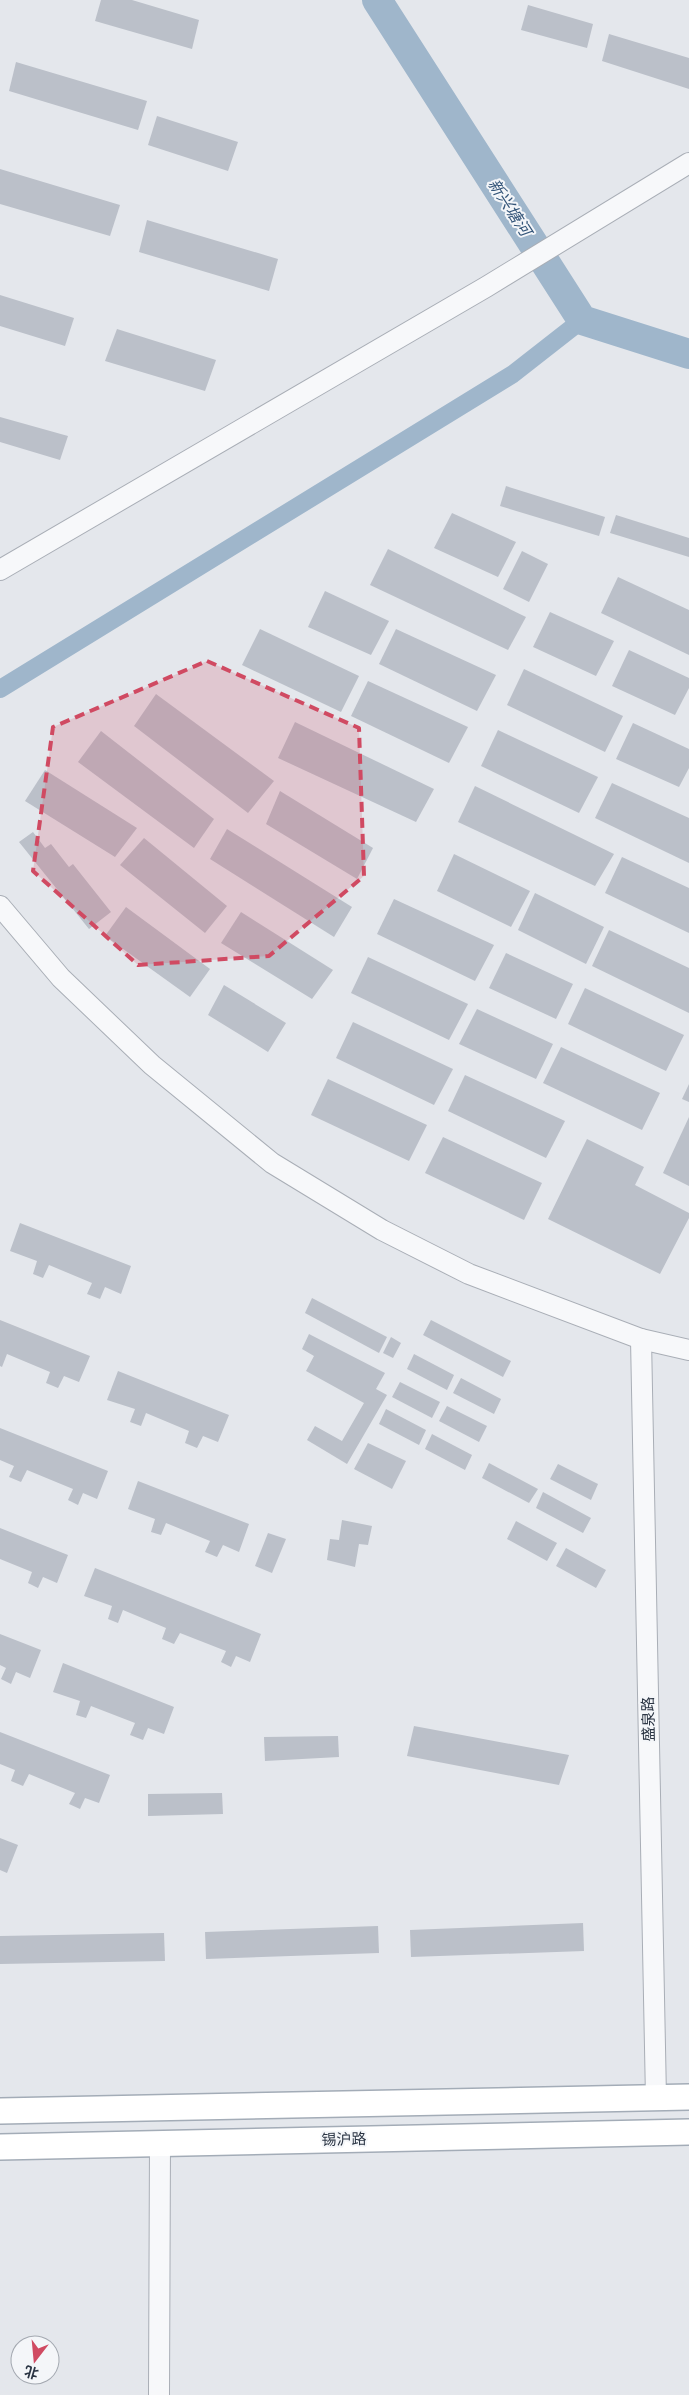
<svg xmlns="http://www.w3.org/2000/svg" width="689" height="2395" font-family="Mulish,'Noto Sans SC',sans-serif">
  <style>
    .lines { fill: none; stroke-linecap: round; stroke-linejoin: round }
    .canal { stroke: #9fb6cb; stroke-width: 18 }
    .river { stroke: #9fb6cb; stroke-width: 30 }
    .building { fill: #bbc0c9 }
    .minor-casing { stroke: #a9aeb6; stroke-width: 22 }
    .major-casing { stroke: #a3acb7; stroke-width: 28 }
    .minor { stroke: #f7f8fa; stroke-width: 20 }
    .major { stroke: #fff; stroke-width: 25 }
    .marked { fill: #d04a62; fill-opacity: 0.2; stroke: #d04a62; stroke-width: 4; stroke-dasharray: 10 6; stroke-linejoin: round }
    .labels { text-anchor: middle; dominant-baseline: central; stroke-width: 4; stroke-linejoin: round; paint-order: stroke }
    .street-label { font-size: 15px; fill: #2b3544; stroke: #f4f6f9 }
    .water-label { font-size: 16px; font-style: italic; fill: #345579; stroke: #f4f6f9 }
  </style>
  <rect width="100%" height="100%" fill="#e4e7ec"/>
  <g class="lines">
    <path class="canal" d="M0 689 513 374 582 320"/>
    <path class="river" d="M377 0 582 320 689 354"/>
  </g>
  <g class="building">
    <path d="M101 0H132L199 20 192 49 95 21Z"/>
    <path d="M528 5 593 24 587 48 521 30Z"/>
    <path d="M609 34 689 58V89L602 61Z"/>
    <path d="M16 62 147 101 138 130 9 91Z"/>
    <path d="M157 116 238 142 228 171 148 145Z"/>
    <path d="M0 169 120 205 110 236 0 204Z"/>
    <path d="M147 220 278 259 269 291 139 252Z"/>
    <path d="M0 295 74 318 65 346 0 326Z"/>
    <path d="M117 329 216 360 205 391 105 361Z"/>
    <path d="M0 417 68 436 60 460 0 442Z"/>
    <path d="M506 486 605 517 599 536 500 506Z"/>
    <path d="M452 513 516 542 498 577 434 548Z"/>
    <path d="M616 515 689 538V557L610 533Z"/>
    <path d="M388 549 526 617 508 650 370 585Z"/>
    <path d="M522 551 548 564 529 602 503 589Z"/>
    <path d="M618 577 689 610V655L601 613Z"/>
    <path d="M325 591 389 621 371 655 308 627Z"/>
    <path d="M550 612 614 641 596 676 533 647Z"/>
    <path d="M260 629 359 676 341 712 242 665Z"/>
    <path d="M396 629 496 675 477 711 379 664Z"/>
    <path d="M629 650 689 678V688L675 715 612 686Z"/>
    <path d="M524 669 623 716 605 752 507 705Z"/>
    <path d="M368 681 468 727 449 763 351 716Z"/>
    <path d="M156 694 274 781 248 813 134 726Z"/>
    <path d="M295 722 434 789 416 822 278 758Z"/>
    <path d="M633 723 689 749V768L679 787 616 759Z"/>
    <path d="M498 730 598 777 579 813 481 766Z"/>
    <path d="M101 731 214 819 194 848 78 762Z"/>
    <path d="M45 770 137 828 115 857 25 801Z"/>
    <path d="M612 783 689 818V863L595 818Z"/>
    <path d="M475 786 614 854 595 886 458 822Z"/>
    <path d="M280 791 373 848 357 879 266 824Z"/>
    <path d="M227 829 352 907 334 937 210 859Z"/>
    <path d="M33 832 45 848 51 844 69 867 73 864 111 912 89 929 19 842Z"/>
    <path d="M144 838 227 906 205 933 120 865Z"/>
    <path d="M454 854 530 891 511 927 437 891Z"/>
    <path d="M622 857 689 888V933L605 893Z"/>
    <path d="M535 893 604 927 586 964 518 930Z"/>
    <path d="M394 899 494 945 475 981 377 934Z"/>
    <path d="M126 907 210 969 190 997 105 936Z"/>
    <path d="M241 912 333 970 312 999 221 943Z"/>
    <path d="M609 930 689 968V1013L592 966Z"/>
    <path d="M506 953 573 984 556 1019 489 988Z"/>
    <path d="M368 957 468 1004 449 1040 351 993Z"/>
    <path d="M224 985 286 1023 268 1052 208 1015Z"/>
    <path d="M585 988 684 1035 666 1071 568 1024Z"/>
    <path d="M477 1009 553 1044 536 1079 459 1044Z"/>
    <path d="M353 1022 453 1069 434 1105 336 1058Z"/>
    <path d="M561 1047 660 1093 642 1130 543 1083Z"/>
    <path d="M465 1075 565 1121 546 1158 448 1111Z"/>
    <path d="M328 1079 427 1125 409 1161 311 1115Z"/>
    <path d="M689 1084V1102L682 1099Z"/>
    <path d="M689 1117V1186L663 1173Z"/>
    <path d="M443 1137 542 1183 524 1220 425 1173Z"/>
    <path d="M587 1139 644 1167 635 1185 689 1213V1218L660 1274 548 1219Z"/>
    <path d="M20 1223 131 1266 121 1294 105 1287 100 1299 87 1294 92 1283 49 1265 43 1278 33 1274 37 1261 10 1251Z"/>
    <path d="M312 1298 387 1337 379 1353 305 1313Z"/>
    <path d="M0 1320 90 1356 79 1382 64 1376 58 1388 46 1383 50 1372 7 1354 2 1367 0 1366Z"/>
    <path d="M431 1320 511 1361 503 1377 423 1335Z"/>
    <path d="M309 1334 385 1373 376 1389 387 1395 347 1464 307 1440 315 1426 342 1441 364 1403 306 1371 314 1356 302 1349Z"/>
    <path d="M391 1337 401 1343 393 1358 383 1353Z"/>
    <path d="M414 1354 454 1375 447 1390 407 1369Z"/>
    <path d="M118 1371 229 1415 218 1442 203 1436 197 1448 185 1443 189 1431 146 1413 141 1426 130 1422 135 1409 107 1400Z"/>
    <path d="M461 1378 501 1399 494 1414 453 1393Z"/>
    <path d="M400 1382 440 1402 432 1418 392 1397Z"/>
    <path d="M447 1406 487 1426 479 1442 439 1421Z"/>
    <path d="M386 1409 426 1430 419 1445 379 1424Z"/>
    <path d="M0 1428 108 1471 97 1499 83 1493 78 1505 68 1500 73 1489 27 1470 21 1482 9 1477 14 1466 0 1460Z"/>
    <path d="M432 1434 472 1455 465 1470 425 1449Z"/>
    <path d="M368 1443 406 1461 392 1489 354 1469Z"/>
    <path d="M489 1463 538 1489 529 1503 482 1478Z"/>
    <path d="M558 1464 598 1484 591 1500 550 1479Z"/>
    <path d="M138 1481 249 1524 239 1552 223 1545 217 1557 205 1552 210 1541 166 1523 161 1535 151 1532 155 1519 128 1509Z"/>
    <path d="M543 1492 591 1518 583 1533 536 1508Z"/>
    <path d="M342 1520 372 1526 368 1545 359 1544 355 1567 327 1560 330 1539 339 1540Z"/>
    <path d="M516 1521 557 1543 547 1561 507 1539Z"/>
    <path d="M0 1528 68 1555 57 1583 43 1577 38 1588 28 1583 32 1572 0 1559Z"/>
    <path d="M268 1533 286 1539 272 1573 255 1566Z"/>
    <path d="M566 1548 606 1570 596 1588 556 1566Z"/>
    <path d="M95 1568 261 1634 250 1662 236 1656 231 1667 221 1662 226 1651 180 1633 174 1644 162 1639 166 1628 123 1610 118 1623 108 1619 112 1606 84 1596Z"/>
    <path d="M0 1634 41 1650 30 1678 16 1672 11 1684 1 1679 6 1668 0 1665Z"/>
    <path d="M63 1663 174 1707 164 1734 148 1728 143 1740 130 1735 135 1723 91 1706 86 1718 76 1715 80 1701 53 1692Z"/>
    <path d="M414 1726 569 1755 559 1785 407 1756Z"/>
    <path d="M0 1732 110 1775 99 1803 85 1798 80 1809 69 1804 75 1793 29 1774 23 1786 11 1781 15 1770 0 1764Z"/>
    <path d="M338 1736 339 1757 265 1761 264 1737Z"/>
    <path d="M222 1793 223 1814 148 1816V1794Z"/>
    <path d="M0 1838 18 1845 7 1873 0 1870Z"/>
    <path d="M583 1923 584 1951 411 1957 410 1930Z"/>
    <path d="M378 1926 379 1953 206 1959 205 1932Z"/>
    <path d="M164 1933 165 1961 0 1964V1936Z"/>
  </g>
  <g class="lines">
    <g class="minor-casing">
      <g id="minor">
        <path d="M0 570 486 287 689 163"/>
        <path d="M0 906 61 978 152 1065 272 1163 382 1230 469 1274 641 1339 689 1350"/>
        <path d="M641 1339 656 2098"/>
        <path d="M159 2395 160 2143"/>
      </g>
    </g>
    <g class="major-casing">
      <g id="major">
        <path d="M0 2111 689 2097"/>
        <path d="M0 2147 689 2132"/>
      </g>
    </g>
    <use href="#minor" class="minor"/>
    <use href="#major" class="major"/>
  </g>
  <path class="marked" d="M207 661 359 728 364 876 269 956 138 965 33 871 53 727Z"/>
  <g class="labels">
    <g class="street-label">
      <text transform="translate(648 1719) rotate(-91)">盛泉路</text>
      <text transform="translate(344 2139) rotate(-1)">锡沪路</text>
    </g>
    <g class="water-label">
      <text transform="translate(510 207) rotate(57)">新兴塘河</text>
    </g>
  </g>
  <g transform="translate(35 2360) rotate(196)"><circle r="24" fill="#f4f6f9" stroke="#a4a9b1"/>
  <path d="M0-4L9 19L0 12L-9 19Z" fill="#d04a62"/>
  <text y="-8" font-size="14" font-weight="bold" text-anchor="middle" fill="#2b3544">北</text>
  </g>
</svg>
